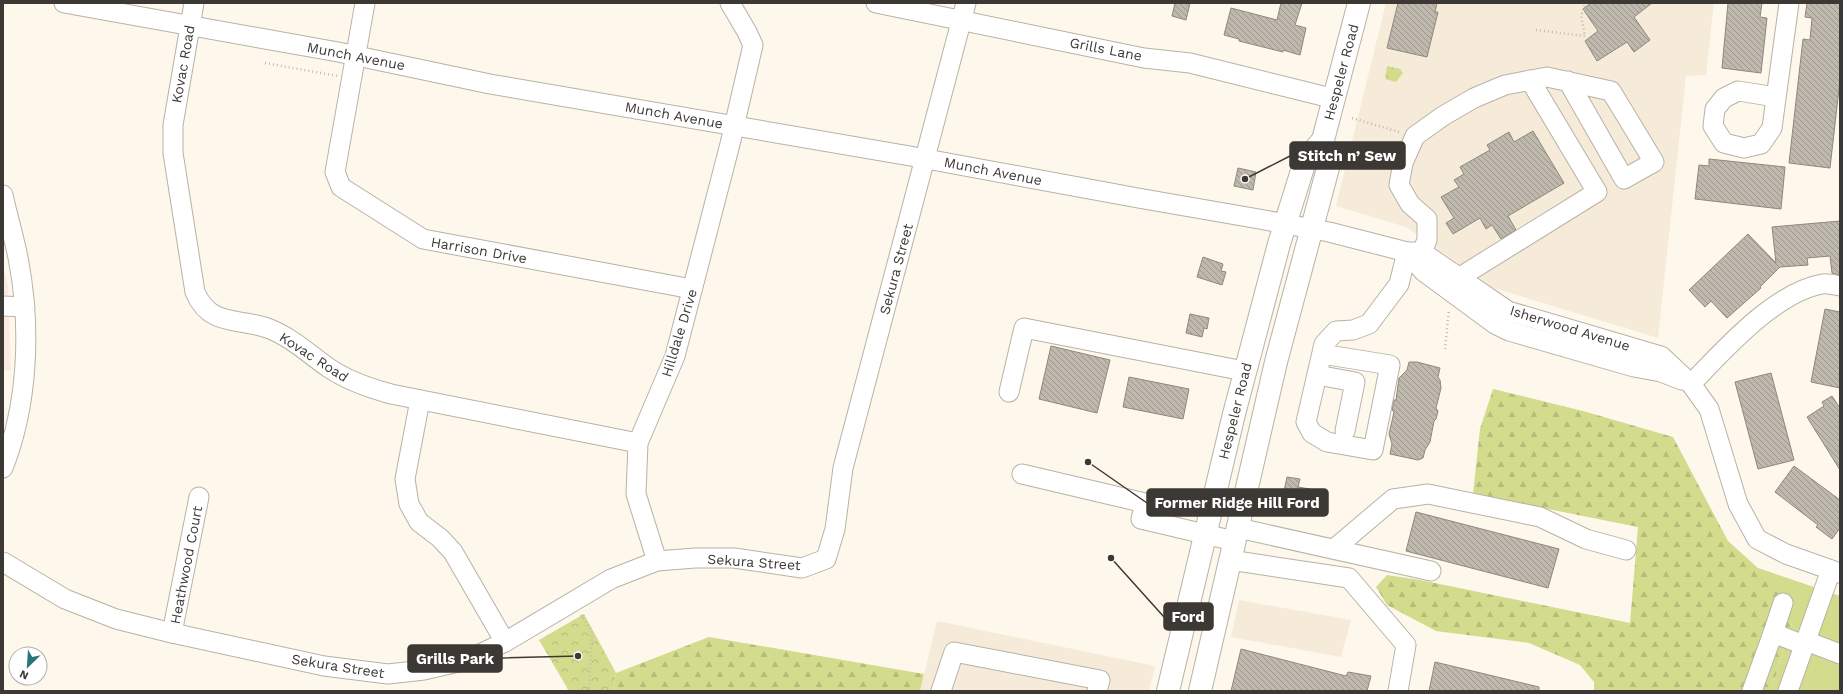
<svg xmlns="http://www.w3.org/2000/svg" width="1843" height="694" font-family="'Work Sans',sans-serif">
  <style>
    .built { fill: #f5ebd8 }
    .education { fill: #fde9e3 }
    .green { fill: #d3db8c }
    .forest { fill: url(#forest-firs) }
    .park { fill: url(#park-crowns) }
    .building { fill: url(#building-back-hatch); stroke: #8d887d }
    .lines { fill: none; stroke-linecap: round; stroke-linejoin: round }
    .minor-casing { stroke: #b8b2a7; stroke-width: 21 }
    .major-casing { stroke: #b8b2a7; stroke-width: 24 }
    .path { stroke: #c0bab0; stroke-width: 2.5; stroke-dasharray: 1 3; stroke-linecap: butt }
    .minor { stroke: #fff; stroke-width: 19 }
    .major { stroke: #fff; stroke-width: 22 }
    .labels { text-anchor: middle; dominant-baseline: central; stroke-width: 3.5; stroke-linejoin: round; paint-order: stroke }
    .street-label { font-size: 14px; fill: #3c3935; stroke: #fff }
    .leader { fill: none; stroke: #3c3935; stroke-width: 1.5 }
    .callout-dot { fill: #3c3935; stroke: #fff; stroke-width: 1.5 }
    .callout { fill: #3c3935; stroke: #3c3935; stroke-width: 1.5 }
    .callout-label { font-size: 15px; text-anchor: middle; font-weight: bold; fill: #fff }
  </style>
  <defs>
    <pattern id="forest-firs" width="22" height="20" patternUnits="userSpaceOnUse"><rect width="22" height="20" fill="#d3db8c"/><path d="M5 1l3.5 6h-7zM16 11l3.5 6h-7z" fill="#b6bd79"/></pattern>
    <pattern id="park-crowns" width="20" height="18" patternUnits="userSpaceOnUse"><rect width="20" height="18" fill="#d3db8c"/><path d="M2 6a3 3 0 1 1 6 0M12 15a3 3 0 1 1 6 0" fill="none" stroke="#b6bd79"/></pattern>
    <pattern id="building-back-hatch" width="6" height="6" patternUnits="userSpaceOnUse"><rect width="6" height="6" fill="#bfb9ad"/><path d="M-1 5l2 2M0 0l6 6M5-1l2 2" fill="none" stroke="#9c978e"/></pattern>
  </defs>
  <rect width="100%" height="100%" fill="#fef7eb"/>
  <g class="built">
    <path d="M1386 3H1714L1706 75 1686 76 1658 338 1494 288 1406 227 1336 206Z"/>
    <path d="M1239 600 1351 620 1341 657 1231 637Z"/>
    <path d="M937 621 1155 666 1149 691H920Z"/>
  </g>
  <path class="education" d="M3 266 8 286 11 371 3 370Z"/>
  <path class="green" d="M1758 568 1840 596V691H1771L1792 622Z"/>
  <g class="forest">
    <path d="M1493 389 1583 411 1673 437 1728 541 1780 588 1792 622 1771 691H1594V682L1580 665 1529 643 1436 631 1387 605 1376 587 1387 575 1420 580 1630 623 1638 527 1473 494 1480 429Z"/>
    <path d="M709 637 924 674 920 691H613L616 673Z"/>
  </g>
  <g class="park">
    <path d="M1387 66 1400 69 1403 73 1396 82 1385 79Z"/>
    <path d="M584 614 616 673 613 691H569L539 640Z"/>
  </g>
  <g class="building">
    <path d="M1175 3H1190L1186 20 1172 16Z"/>
    <path d="M1281 3H1302L1295 25 1306 28 1300 55 1283 50V52L1239 41V39L1224 35 1231 8 1277 20Z"/>
    <path d="M1398 3H1437L1435 12H1438L1427 57 1387 48Z"/>
    <path d="M1591 3H1652L1634 17 1650 40 1634 52 1627 42 1597 61 1585 41 1598 31 1583 9Z"/>
    <path d="M1728 3H1762L1760 17 1767 18 1761 73 1722 68Z"/>
    <path d="M1807 3H1840V80L1830 168 1789 163 1803 39 1810 40 1812 18 1805 17Z"/>
    <path d="M1533 131 1564 183 1508 216 1516 230 1501 239 1492 225 1486 229 1480 218 1453 234 1446 223 1454 218 1441 197 1459 187 1454 180 1464 174 1460 167 1490 150 1487 145 1509 132 1514 142Z"/>
    <path d="M1709 159 1785 167 1781 209 1695 199 1699 165 1709 166Z"/>
    <path d="M1238 168 1256 172 1253 190 1234 186Z"/>
    <path d="M1840 221V275L1832 273 1830 256 1807 258 1808 265 1780 267 1760 287 1761 288 1727 318 1711 301 1705 307 1689 290 1748 234 1776 263 1772 227Z"/>
    <path d="M1203 257 1223 264 1221 271 1226 272 1222 285 1197 277Z"/>
    <path d="M1825 309 1840 312V388L1811 382Z"/>
    <path d="M1190 314 1209 318 1207 329 1204 328 1202 337 1186 333Z"/>
    <path d="M1051 346 1110 360 1097 413 1039 399Z"/>
    <path d="M1409 362H1417L1440 368 1438 377 1440 380 1441 388 1436 408 1438 411 1436 419 1434 421 1430 442 1425 450 1423 458 1418 460 1390 454 1392 444 1389 434 1394 412 1392 410 1394 400H1396L1399 378 1407 370Z"/>
    <path d="M1771 373 1794 460 1758 469 1735 382Z"/>
    <path d="M1129 377 1189 389 1183 419 1123 407Z"/>
    <path d="M1832 396 1840 408V470L1807 417 1824 406 1822 402Z"/>
    <path d="M1794 466 1840 500V528L1832 539 1816 527 1818 525 1775 492Z"/>
    <path d="M1287 477 1300 479 1298 487 1310 489 1305 512 1275 505 1278 490 1284 491Z"/>
    <path d="M1416 512 1559 549 1548 588 1406 551Z"/>
    <path d="M1241 649 1346 676 1348 672 1371 676 1367 691H1231Z"/>
    <path d="M1435 662 1539 687V691H1429Z"/>
  </g>
  <g class="lines">
    <g class="minor-casing">
      <g id="minor">
        <path d="M64 3 338 52 490 84 910 156 1138 198 1259 219 1329 232 1407 252H1422L1508 311 1661 356 1691 384 1709 409 1738 504 1757 539 1786 554 1840 573"/>
        <path d="M194 3 173 125V153L195 292C210 328 240 317 270 329 292 338 309 354 329 368 348 381 369 388 391 394L638 443"/>
        <path d="M365 3 335 172 341 187 423 239 692 289"/>
        <path d="M876 3 1144 58 1190 63 1335 99"/>
        <path d="M1776 97 1738 91 1724 98 1715 109 1713 126 1724 143 1744 148 1761 144 1772 128 1789 3"/>
        <path d="M3 195C8 218 15 240 19 263 31 329 28 405 3 468"/>
        <path d="M1407 252 1423 271 1495 324 1509 331 1634 367 1661 372 1682 380"/>
        <path d="M1422 252 1427 240V219L1410 204 1399 185 1403 163 1415 136 1443 116 1474 98 1505 85 1547 77 1611 91 1654 162 1624 179 1568 81"/>
        <path d="M1460 277 1597 192 1530 80"/>
        <path d="M3 306 25 307"/>
        <path d="M1322 354 1390 365 1373 450 1327 442 1312 433 1306 422 1324 344 1336 331 1353 330 1369 324 1399 284 1407 252"/>
        <path d="M1317 375 1355 382 1345 431"/>
        <path d="M1691 384C1724 350 1774 293 1822 284 1827 283 1835 285 1840 286"/>
        <path d="M1009 392 1024 328 1244 371"/>
        <path d="M420 400 405 479 409 504 419 522 440 538 453 552 505 642"/>
        <path d="M1022 474 1145 503 1141 519 1234 541"/>
        <path d="M1238 528 1431 571"/>
        <path d="M1334 549 1393 499 1428 494 1540 517 1586 539 1626 550"/>
        <path d="M1230 560 1349 578 1406 645 1398 691"/>
        <path d="M657 561 636 494 638 443 675 356 730 144 753 45 747 32 730 3"/>
        <path d="M3 562 65 599 116 619 172 633 324 666 388 674 424 670 467 660 505 642 611 579 657 561 695 558H734L802 568 826 559 835 529 843 468 966 3"/>
        <path d="M172 633 199 497"/>
        <path d="M1773 633 1783 603"/>
        <path d="M1806 641 1840 654"/>
        <path d="M941 691 954 652 1100 680 1097 691"/>
        <path d="M1752 691 1773 633 1804 645"/>
        <path d="M1788 691 1831 570"/>
      </g>
    </g>
    <g class="major-casing">
      <g id="major">
        <path d="M1168 691 1234 414 1279 244 1305 161 1323 140"/>
        <path d="M1200 691 1276 362 1328 168 1323 140 1359 3"/>
      </g>
    </g>
    <g class="path">
      <path d="M1536 30 1585 36 1581 16 1585 3"/>
      <path d="M265 63 338 76"/>
      <path d="M1352 118 1399 132"/>
      <path d="M1445 349 1449 310"/>
      <path d="M581 615 592 631 589 691"/>
    </g>
    <use href="#minor" class="minor"/>
    <use href="#major" class="major"/>
  </g>
  <g class="labels">
    <g class="street-label">
      <text transform="translate(1106 49) rotate(11)">Grills Lane</text>
      <text transform="translate(356 56) rotate(11)">Munch Avenue</text>
      <text transform="translate(183 64) rotate(-80)">Kovac Road</text>
      <text transform="translate(1341 72) rotate(-75)">Hespeler Road</text>
      <text transform="translate(674 115) rotate(10)">Munch Avenue</text>
      <text transform="translate(993 171) rotate(11)">Munch Avenue</text>
      <text transform="translate(479 250) rotate(10)">Harrison Drive</text>
      <text transform="translate(896 269) rotate(-75)">Sekura Street</text>
      <text transform="translate(1570 328) rotate(17)">Isherwood Avenue</text>
      <text transform="translate(679 333) rotate(-73)">Hilldale Drive</text>
      <text transform="translate(314 357) rotate(33)">Kovac Road</text>
      <text transform="translate(1235 411) rotate(-76)">Hespeler Road</text>
      <text transform="translate(754 562) rotate(4)">Sekura Street</text>
      <text transform="translate(186 565) rotate(-79)">Heathwood Court</text>
      <text transform="translate(338 666) rotate(9)">Sekura Street</text>
    </g>
  </g>
  <path class="leader" d="M1245 179L1290 156M1088 462L1147 503M1111 558L1164 617M578 656L502 658"/>
  <g class="callout-dot">
    <circle cx="1245" cy="179" r="4"/>
    <circle cx="1088" cy="462" r="4"/>
    <circle cx="1111" cy="558" r="4"/>
    <circle cx="578" cy="656" r="4"/>
  </g>
  <g class="callout">
    <rect x="1290" y="142" width="115" height="27" rx="4"/>
    <rect x="1147" y="489" width="181" height="27" rx="4"/>
    <rect x="1164" y="603" width="49" height="27" rx="4"/>
    <rect x="408" y="645" width="94" height="27" rx="4"/>
  </g>
  <g class="callout-label">
    <text x="1347" y="161">Stitch n’ Sew</text>
    <text x="1237" y="508">Former Ridge Hill Ford</text>
    <text x="1188" y="622">Ford</text>
    <text x="455" y="664">Grills Park</text>
  </g>
  <rect width="1843" height="694" fill="none" stroke="#3c3935" stroke-width="8"/>
  <g transform="translate(28 666) rotate(205)"><circle r="19" fill="#ffffff" stroke="#b1b0ae"/>
  <path d="M0-3L7 15L0 10L-7 15Z" fill="#2b747c"/>
  <text y="-6" font-size="11" font-weight="bold" text-anchor="middle" fill="#3c3935">N</text>
  </g>
</svg>
